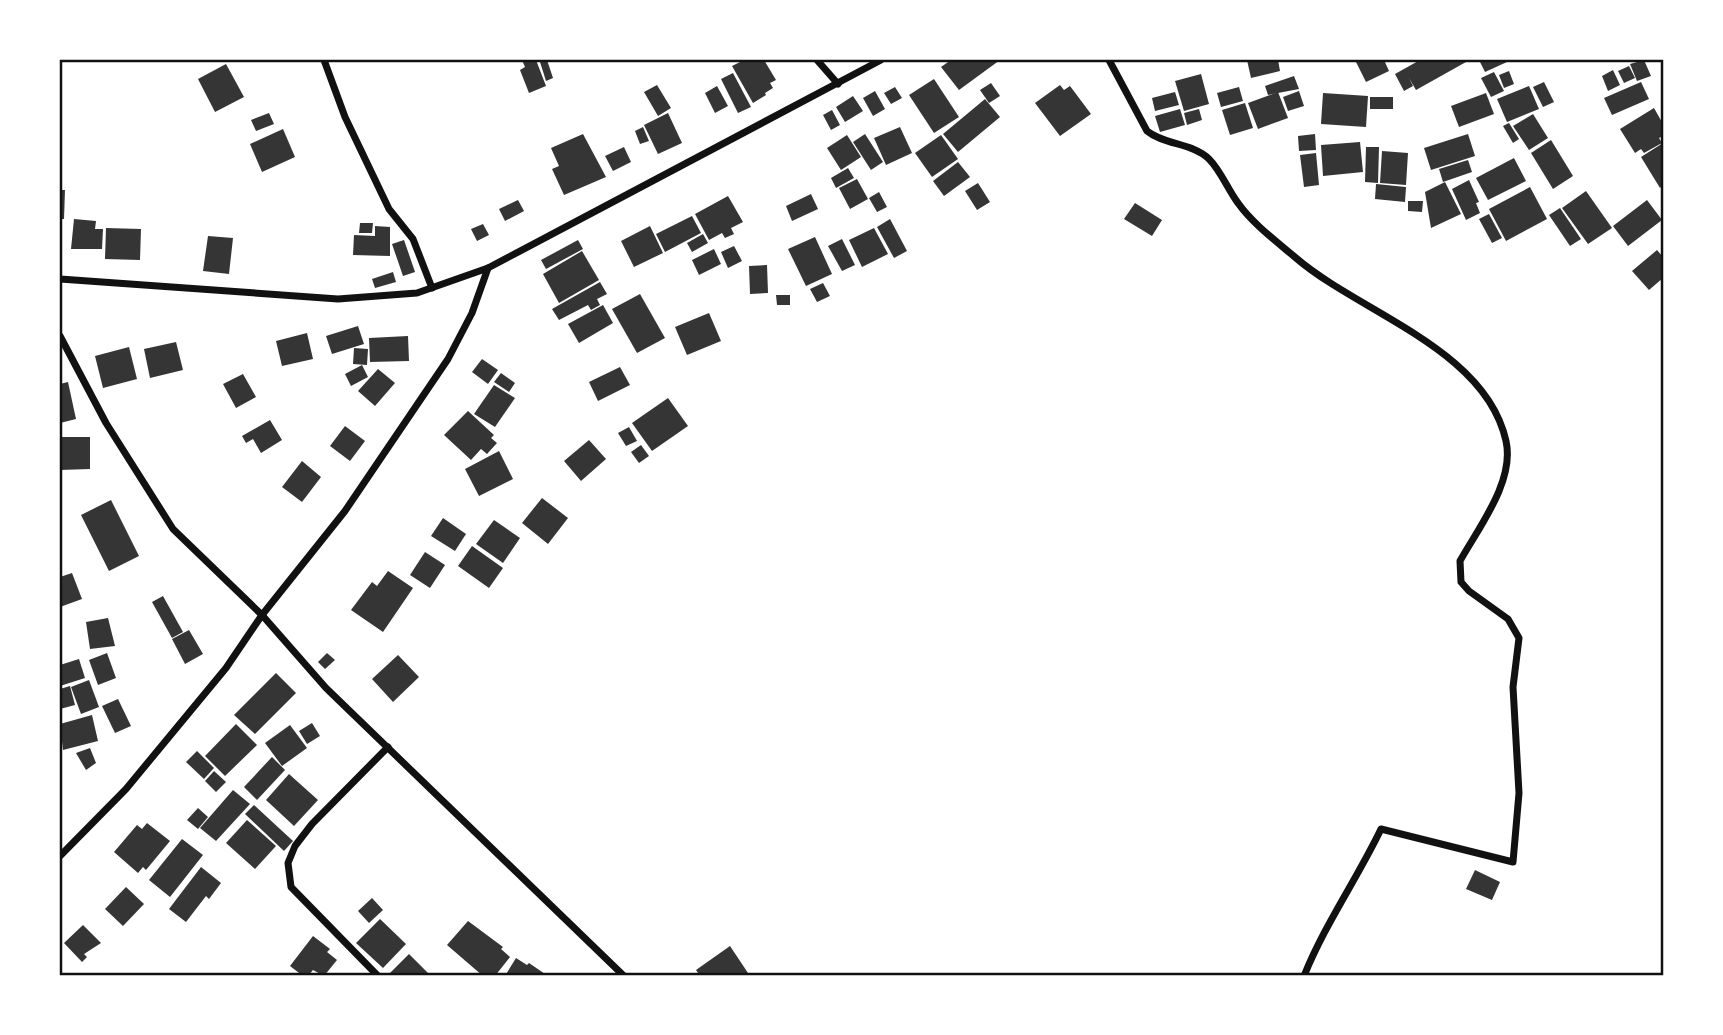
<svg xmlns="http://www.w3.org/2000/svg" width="1723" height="1035" font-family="'Work Sans',sans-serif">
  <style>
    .building { fill: #353535 }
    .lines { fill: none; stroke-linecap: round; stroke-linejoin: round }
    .minor { stroke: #111; stroke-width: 7 }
    .neatline { fill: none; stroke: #111; stroke-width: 2.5 }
  </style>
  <rect width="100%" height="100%" fill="#fff"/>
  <g class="building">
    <path d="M522 60H536L546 86 529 93 520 70 525 67Z"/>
    <path d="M547 60 553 78 546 81 540 62Z"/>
    <path d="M744 60H764L776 80 770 83 773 88 765 93 766 95 753 103 732 66Z"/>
    <path d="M951 60H1000L959 90 941 67Z"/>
    <path d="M1247 60H1278L1280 71 1251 78Z"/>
    <path d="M1355 60H1384L1389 71 1366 82Z"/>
    <path d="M1420 60H1465L1466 62 1416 90 1409 78 1413 86 1404 91 1395 74Z"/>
    <path d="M1479 60H1506L1507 62 1485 72Z"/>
    <path d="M1644 60 1651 76 1637 81 1630 64Z"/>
    <path d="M226 64 244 97 215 112 198 79Z"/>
    <path d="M1629 66 1635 78 1624 83 1618 71Z"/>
    <path d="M1613 70 1620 85 1608 91 1602 76Z"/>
    <path d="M1509 71 1514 84 1504 88 1499 75Z"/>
    <path d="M1494 72 1504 91 1491 97 1481 78Z"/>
    <path d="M733 73 751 107 738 113 721 79Z"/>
    <path d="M1201 74 1209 104 1184 111 1175 81Z"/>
    <path d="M1294 76 1299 89 1268 95 1265 86Z"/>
    <path d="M934 79 959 117 934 133 909 95Z"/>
    <path d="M1544 82 1554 102 1543 107 1533 87Z"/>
    <path d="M1641 82 1649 99 1612 115 1604 98Z"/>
    <path d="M991 83 1000 96 989 103 980 90Z"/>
    <path d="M657 85 671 108 658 116 644 92Z"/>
    <path d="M1060 85 1064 90 1070 86 1091 114 1060 136 1035 103Z"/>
    <path d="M717 86 728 106 715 113 705 93Z"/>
    <path d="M1529 86 1539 109 1507 122 1497 99Z"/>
    <path d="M895 87 902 98 891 104 884 93Z"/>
    <path d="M1239 87 1243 101 1221 107 1217 93Z"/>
    <path d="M875 91 885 109 873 116 863 98Z"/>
    <path d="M1299 91 1304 106 1288 111 1283 97Z"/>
    <path d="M1175 92 1179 105 1155 111 1152 98Z"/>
    <path d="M1278 92 1288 118 1258 129 1248 103Z"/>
    <path d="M1323 93 1368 96 1366 127 1321 124Z"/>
    <path d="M1486 93 1494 114 1459 127 1451 106Z"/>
    <path d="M853 96 863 111 845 122 836 107Z"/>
    <rect x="1370" y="97" width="23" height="12"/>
    <path d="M985 99 1000 117 958 152 943 134Z"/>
    <path d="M1245 103 1253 128 1230 135 1222 110Z"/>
    <path d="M1654 108 1663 124V136L1659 138 1662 143 1644 153 1641 149 1635 153 1620 129Z"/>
    <path d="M1180 109 1185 125 1160 132 1155 116Z"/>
    <path d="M1199 109 1202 120 1187 125 1184 113Z"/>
    <path d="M832 110 840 125 831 130 823 115Z"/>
    <path d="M269 113 274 124 256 131 251 120Z"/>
    <path d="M668 113 682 143 658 154 644 125Z"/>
    <path d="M1533 114 1548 138 1529 150 1513 126Z"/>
    <path d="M1509 123 1519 139 1513 143 1503 126Z"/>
    <path d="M643 127 649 141 640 144 635 131Z"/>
    <path d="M900 127 912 153 886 165 874 138Z"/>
    <path d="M283 129 295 157 262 172 250 144Z"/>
    <path d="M583 134 606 177 564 195 552 169 559 166 551 148Z"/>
    <path d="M865 134 883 162 871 170 853 142Z"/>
    <path d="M1315 134 1316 150 1299 151 1298 136Z"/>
    <path d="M1468 134 1475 156 1431 170 1424 148Z"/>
    <path d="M847 135 861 157 841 170 827 148Z"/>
    <path d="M941 135 958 159 932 177 915 153Z"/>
    <path d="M1551 140 1573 176 1553 189 1531 153Z"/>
    <path d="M1360 142 1363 172 1323 176 1321 145Z"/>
    <path d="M1663 143V185L1660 188 1641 157Z"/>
    <path d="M624 147 631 162 613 171 605 156Z"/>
    <path d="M1366 147H1379L1378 183 1365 182Z"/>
    <path d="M1382 151 1408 153 1406 185 1380 183Z"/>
    <path d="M1316 153 1319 185 1304 187 1300 155Z"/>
    <path d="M1514 158 1526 181 1488 200 1476 178Z"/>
    <path d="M1468 160 1472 172 1443 182 1439 169Z"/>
    <path d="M958 162 970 177 944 196 933 181Z"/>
    <path d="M848 168 854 178 836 188 831 178Z"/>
    <path d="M857 179 868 199 850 209 839 188Z"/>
    <path d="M1469 180 1479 202 1476 203 1480 213 1466 220 1452 189Z"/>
    <path d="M1445 182 1461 214 1431 228 1425 192Z"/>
    <path d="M978 183 990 202 977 210 965 191Z"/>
    <path d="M1376 184 1406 187 1405 202 1375 199Z"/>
    <path d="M1530 187 1547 219 1506 241 1489 209Z"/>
    <path d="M60 190H65L64 219H60Z"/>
    <path d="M1586 191 1612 228 1588 244 1562 208Z"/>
    <path d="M879 192 887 207 877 212 869 198Z"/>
    <path d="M811 194 818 209 792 221 786 206Z"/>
    <path d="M728 196 743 222 731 228 734 234 725 238 722 233 709 240 695 214Z"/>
    <path d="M518 200 524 211 505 221 499 209Z"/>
    <path d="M1647 200 1662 220 1628 246 1613 226Z"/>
    <path d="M1408 201H1423L1422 212 1408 211Z"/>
    <path d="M1135 203 1162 220 1152 236 1124 219Z"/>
    <path d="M1560 208 1581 239 1570 246 1549 215Z"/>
    <path d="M1489 214 1502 238 1492 243 1479 219Z"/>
    <path d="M692 216 701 233 665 252 656 234Z"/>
    <path d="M74 219 96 221 95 229H103L102 249H71Z"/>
    <path d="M890 219 907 251 894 258 877 227Z"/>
    <path d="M360 223H373L372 233H359Z"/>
    <path d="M483 224 489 235 477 241 471 229Z"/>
    <path d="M375 226 390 227V256L353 255 354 235 375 236Z"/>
    <path d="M650 226 663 253 634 267 621 241Z"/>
    <path d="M106 228 141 229 140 260 105 259Z"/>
    <path d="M874 228 888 254 862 267 849 240Z"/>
    <path d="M703 234 708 243 692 252 687 243Z"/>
    <path d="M208 236 233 238 229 274 203 271Z"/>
    <path d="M815 237 832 274 806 286 788 249Z"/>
    <path d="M842 239 855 265 842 271 828 246Z"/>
    <path d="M404 240 415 272 403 276 392 244Z"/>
    <path d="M578 240 583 249 546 269 541 260Z"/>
    <path d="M734 246 742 261 728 268 721 252Z"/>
    <path d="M714 249 721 264 699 275 692 260Z"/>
    <path d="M1657 250 1663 257V278L1649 290 1632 271Z"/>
    <path d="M582 251 599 280 559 303 543 274Z"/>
    <path d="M767 265 768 293 750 294 749 266Z"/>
    <path d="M393 272 396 282 375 288 372 279Z"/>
    <path d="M600 282 607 294 597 299 600 305 591 310 588 305 559 320 552 309Z"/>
    <path d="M823 283 830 296 817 302 810 289Z"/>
    <path d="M640 294 665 338 637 353 612 309Z"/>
    <path d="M776 295H790V305H777Z"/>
    <path d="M603 305 613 323 579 343 568 324Z"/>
    <path d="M709 313 721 341 687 355 675 327Z"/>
    <path d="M358 326 364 344 332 354 326 336Z"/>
    <path d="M307 333 313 359 282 366 276 341Z"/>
    <path d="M408 336 409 361 370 362 369 338Z"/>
    <path d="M176 342 183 370 150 378 144 349Z"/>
    <path d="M129 347 137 379 103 388 95 356Z"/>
    <path d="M354 348 368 349 367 365 353 364Z"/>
    <path d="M482 359 498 370 488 384 472 372Z"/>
    <path d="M362 365 368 377 351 386 345 374Z"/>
    <path d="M620 367 630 385 598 401 589 382Z"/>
    <path d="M378 369 395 383 375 406 358 391Z"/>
    <path d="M501 373 515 383 509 392 494 382Z"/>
    <path d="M243 374 256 397 236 408 223 384Z"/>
    <path d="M68 382 76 419 60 423V384Z"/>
    <path d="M494 385 515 398 495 427 474 414Z"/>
    <path d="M668 398 688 426 652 451 632 423Z"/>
    <path d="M468 411 494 435 491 438 497 443 487 454 481 449 471 460 444 435Z"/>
    <path d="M270 420 282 440 261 453 253 439 246 443 242 436Z"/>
    <path d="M345 426 365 441 350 461 330 446Z"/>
    <path d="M629 427 637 441 626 446 618 433Z"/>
    <path d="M60 437H90V469L60 470Z"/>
    <path d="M589 440 606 459 581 481 564 461Z"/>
    <path d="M641 445 649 456 639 463 631 452Z"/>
    <path d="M499 451 513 479 479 496 465 469Z"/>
    <path d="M302 461 321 477 302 502 282 487Z"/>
    <path d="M542 498 568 518 548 544 522 523Z"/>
    <path d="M111 500 139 556 109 571 81 515Z"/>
    <path d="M443 518 466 534 455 551 431 536Z"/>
    <path d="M494 520 520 538 503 563 476 544Z"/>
    <path d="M472 546 503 568 489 588 458 566Z"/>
    <path d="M425 552 445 565 430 588 410 575Z"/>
    <path d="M388 571 413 588 383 632 351 610 372 582 377 586Z"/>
    <path d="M72 573 82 599 60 607V577Z"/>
    <path d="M163 596 183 632 172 638 152 602Z"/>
    <path d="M108 618 115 646 90 649 86 622Z"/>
    <path d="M189 630 203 654 185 664 172 639Z"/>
    <path d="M107 653 116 678 98 685 89 660Z"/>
    <path d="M327 653 335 660 325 669 318 662Z"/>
    <path d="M398 655 419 677 393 702 372 679Z"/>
    <path d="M79 659 85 678 60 686V665Z"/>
    <path d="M276 673 296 693 255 734 234 715Z"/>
    <path d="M89 680 99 707 81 714 71 687Z"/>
    <path d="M70 686 75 705 60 709V689Z"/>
    <path d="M118 699 131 726 115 733 102 706Z"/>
    <path d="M92 715 98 741 63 750 60 724Z"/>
    <path d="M312 723 320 736 307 744 299 731Z"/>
    <path d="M236 724 257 745 225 776 205 756Z"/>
    <path d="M290 725 307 748 282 766 265 743Z"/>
    <path d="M90 748 96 763 86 770 76 753Z"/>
    <path d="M197 751 214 768 204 779 186 762Z"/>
    <path d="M272 757 285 770 257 800 244 787Z"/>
    <path d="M214 771 226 782 216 792 205 781Z"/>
    <path d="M289 774 318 800 294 826 266 800Z"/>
    <path d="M233 790 250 804 216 841 200 828Z"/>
    <path d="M254 805 293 841 284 851 245 814Z"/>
    <path d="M198 808 208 817 198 829 187 820Z"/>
    <path d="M247 820 276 846 255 869 226 843Z"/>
    <path d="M147 823 170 841 146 870 143 867 138 873 114 852 137 825 142 829Z"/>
    <path d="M182 839 203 855 170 897 149 880Z"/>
    <path d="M201 867 221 883 209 899 206 896 186 922 169 909Z"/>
    <path d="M1475 870 1500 882 1492 900 1466 889Z"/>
    <path d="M126 887 144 904 123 926 105 909Z"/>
    <path d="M372 898 383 910 369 923 358 911Z"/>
    <path d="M380 919 406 944 383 968 356 943Z"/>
    <path d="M468 921 503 947 501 949 510 957 495 976H483L447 945Z"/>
    <path d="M83 925 101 943 84 954 87 957 82 962 64 943Z"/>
    <path d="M313 936 330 949 327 952 337 960 324 976 313 970 308 976H303L290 966Z"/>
    <path d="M730 946 750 976H700L696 970Z"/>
    <path d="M409 954 431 976H393L390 973Z"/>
    <path d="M516 958 527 965 529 963 548 976H505Z"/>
  </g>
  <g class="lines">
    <g class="minor">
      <path d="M324 60 345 117 389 209 413 239 432 288"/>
      <path d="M817 60 838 84"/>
      <path d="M1109 60 1147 131C1164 145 1193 143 1209 159 1221 171 1228 190 1238 203 1252 223 1277 242 1296 258 1360 313 1486 349 1506 441 1515 481 1479 527 1460 561L1461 582 1469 591 1508 619 1519 638 1513 687 1519 793 1513 862 1381 829C1357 879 1325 924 1304 976"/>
      <path d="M60 279 338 299 417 293 488 268 881 60"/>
      <path d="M60 336 106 423 173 529 262 615 326 688 624 976"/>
      <path d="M60 856 126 789 226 668 262 615 345 511 448 359 472 313 488 268"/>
      <path d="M378 976 291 887 288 863 295 846 312 824 388 747"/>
    </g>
  </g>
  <rect width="1723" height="1035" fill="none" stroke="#ffffff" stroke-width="122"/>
  <rect x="61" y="61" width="1601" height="913" class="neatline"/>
</svg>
